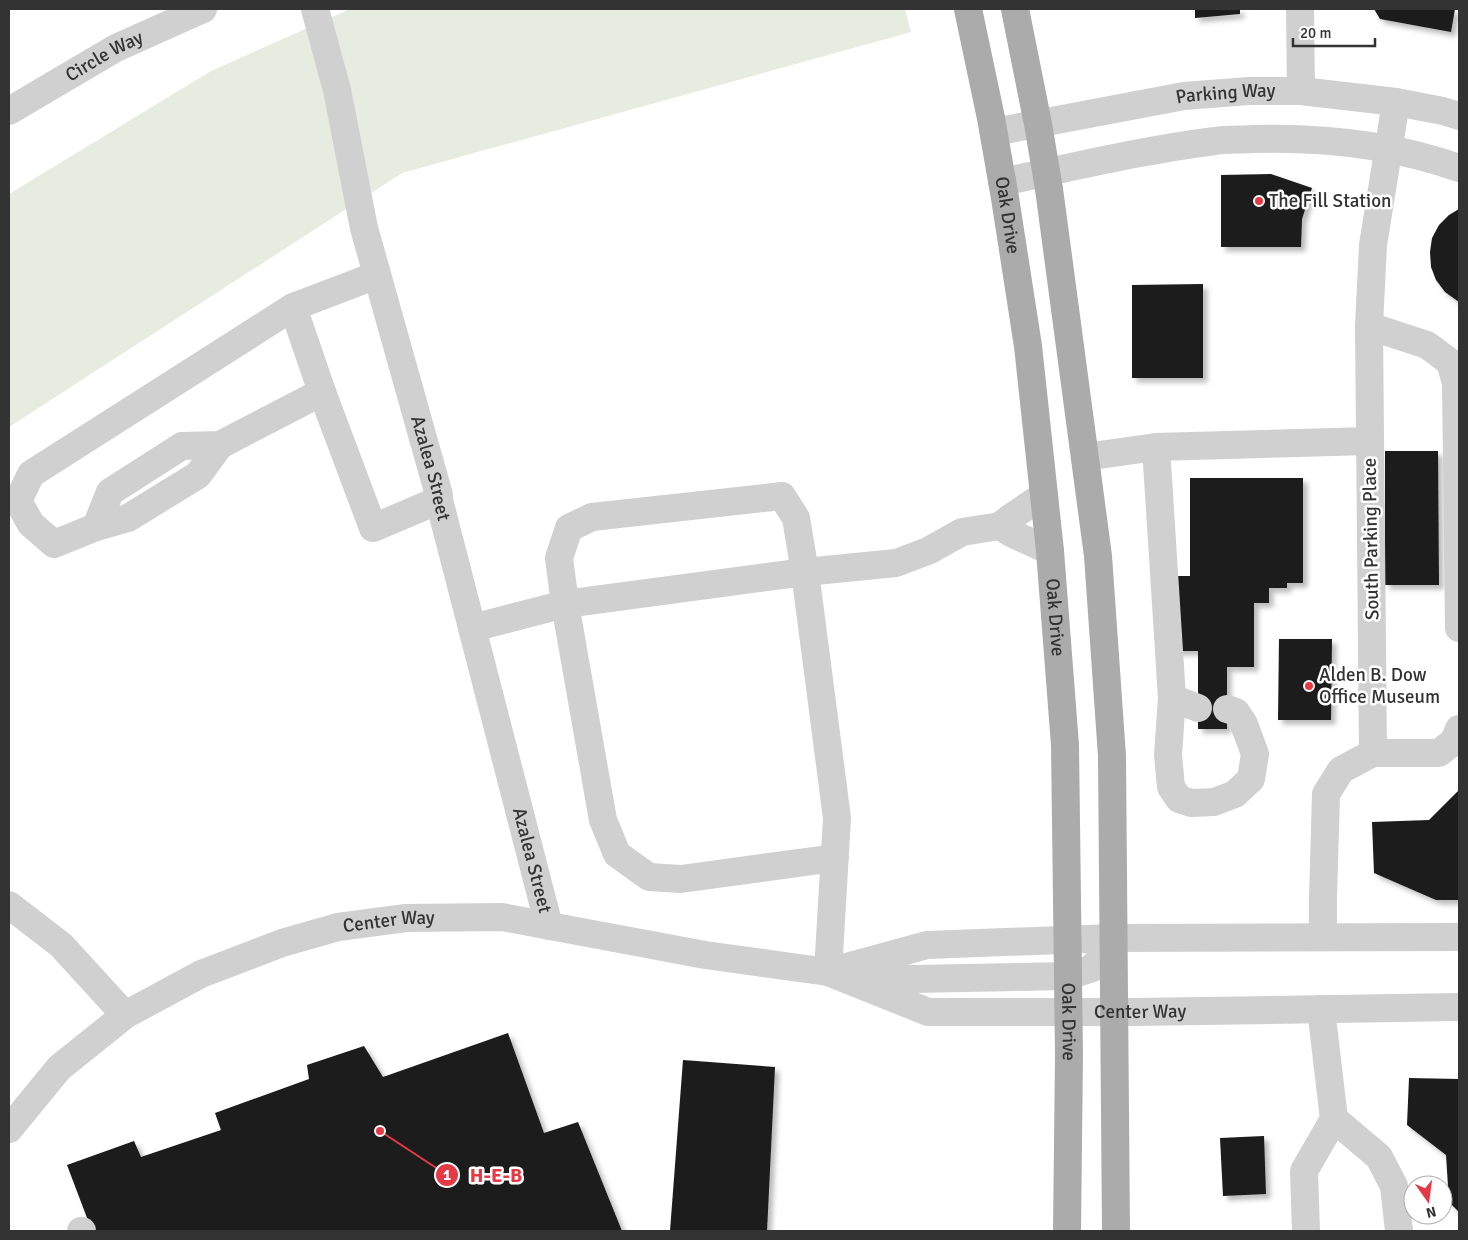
<svg xmlns="http://www.w3.org/2000/svg" width="1468" height="1240" font-family="Signika,sans-serif">
  <style>
    .green { fill: #e6ecdf }
    .building { fill: #1a1a1a; filter: url(#shadow) }
    .lines { fill: none; stroke-linecap: round; stroke-linejoin: round }
    .minor { stroke: #d0d0d0; stroke-width: 28 }
    .major { stroke: #ababab; stroke-width: 28 }
    .poi-dot { fill: #e63946; stroke: #fff; stroke-width: 2 }
    .labels { text-anchor: middle; dominant-baseline: central; stroke-width: 5; stroke-linejoin: round; paint-order: stroke }
    .street-label { font-size: 19px; fill: #333; stroke: #fff }
    .poi-label { font-size: 19px; fill: #333; stroke: #fff; text-anchor: start }
    .leader { fill: none; stroke: #e63946; stroke-width: 2 }
    .callout-dot { fill: #e63946; stroke: #fff; stroke-width: 2 }
    .mark-label { font-size: 15px; text-anchor: middle; font-weight: bold; fill: #fff }
    .callout-label { font-size: 20px; text-anchor: middle; font-weight: bold; fill: #e63946; stroke: #fff; stroke-width: 5; stroke-linejoin: round; paint-order: stroke }
  </style>
  <defs>
    <filter id="shadow"><feDropShadow dx="4.5" dy="4.5" stdDeviation="2.5" flood-color="#0004"/></filter>
  </defs>
  <rect width="100%" height="100%" fill="#fff"/>
  <path class="green" d="M350 9H905L911 32 402 173 9 427V194L211 71Z"/>
  <g class="building">
    <path d="M1195 9H1240V14L1195 18Z"/>
    <path d="M1374 9H1455L1451 32 1380 19Z"/>
    <path d="M1271 174 1312 188 1302 219 1301 247H1221V175Z"/>
    <path d="M1459 209V302L1445 292 1436 280 1431 267 1430 252 1432 238 1439 225 1449 215Z"/>
    <path d="M1203 284V378H1132V285Z"/>
    <path d="M1385 451H1438L1439 585H1385Z"/>
    <path d="M1190 478H1303V583H1287V588H1269V603H1254V667H1227V729H1198V651H1175V576H1190Z"/>
    <path d="M1279 639H1332L1331 720H1278Z"/>
    <path d="M1459 790V900H1436L1374 873 1372 822 1429 820Z"/>
    <path d="M508 1033 544 1133 578 1122 622 1231H92L67 1165 134 1141 141 1157 221 1130 215 1113 309 1079 307 1065 364 1046 383 1077Z"/>
    <path d="M683 1060 775 1067 767 1231H670Z"/>
    <path d="M1409 1078 1459 1079V1212L1449 1202 1446 1155 1407 1125Z"/>
    <path d="M1264 1136 1266 1194 1223 1196 1220 1138Z"/>
  </g>
  <g class="lines">
    <g class="minor">
      <path id="s1" d="M315 9 337 90 364 228 439 495V500L549 926"/>
      <path d="M1300 9 1301 91"/>
      <path id="s2" d="M9 111 116 48 203 9"/>
      <path id="s3" d="M994 132 1184 96 1249 91H1301L1396 102 1443 111 1459 116"/>
      <path d="M1002 182C1073 167 1143 150 1215 141 1228 139 1241 140 1253 139 1322 137 1394 145 1459 168"/>
      <path d="M293 307 377 275"/>
      <path d="M1369 326 1427 345 1450 362 1456 383 1459 628"/>
      <path d="M220 445 198 475 128 518 96 527 54 544 31 524 18 501 31 474 293 307 322 392 373 528 439 500"/>
      <path d="M1085 457 1156 447"/>
      <path d="M1000 526 1011 533 1050 551"/>
      <path d="M96 527 110 492 182 446 220 445 322 392"/>
      <path d="M472 628 565 604 559 558 569 528 592 517 782 496 796 518 805 572 896 563 928 551 962 532 1000 526 1010 518 1044 495"/>
      <path d="M1172 698 1198 708"/>
      <path d="M1227 709 1236 712 1244 724 1255 754 1251 779 1235 794 1214 802 1191 803 1179 799 1171 787 1168 755 1172 698 1156 447 1370 441"/>
      <path d="M1373 753 1369 326 1373 245 1396 102"/>
      <path d="M9 905 61 945 125 1015"/>
      <path d="M1323 937V898L1326 794 1341 770 1373 753H1439L1454 741 1459 729"/>
      <path d="M828 972 837 818 805 572 565 604 603 820 617 854 649 877 681 879 835 858"/>
      <path d="M828 972 927 945 1113 938 1459 937"/>
      <path d="M854 974 913 979 1068 976 1093 968 1113 938"/>
      <path d="M1334 1119 1379 1157 1394 1186 1399 1231"/>
      <path id="s4" d="M9 1129 59 1068 125 1015 201 974 282 943 338 927 406 918 502 917 705 955 828 972 928 1012H1134L1459 1007"/>
      <path d="M81 1231H82"/>
      <path d="M1306 1231 1304 1171 1334 1119 1321 1009"/>
    </g>
    <g class="major">
      <path id="s5" d="M968 9 991 118 1005 198 1028 346 1050 551 1065 745 1069 1055 1067 1231"/>
      <path d="M1015 9 1038 124 1049 189 1098 556 1112 756 1116 1231"/>
    </g>
  </g>
  <g class="poi-dot">
    <circle cx="1259" cy="201" r="5"/>
    <circle cx="1309" cy="686" r="5"/>
  </g>
  <g class="labels">
    <g class="street-label">
      <text stroke="none"><textPath href="#s2" startOffset="110">Circle Way</textPath></text>
      <text stroke="none"><textPath href="#s3" startOffset="235">Parking Way</textPath></text>
      <text stroke="none"><textPath href="#s5" startOffset="210">Oak Drive</textPath></text>
      <text stroke="none"><textPath href="#s1" startOffset="474">Azalea Street</textPath></text>
      <text transform="translate(1371 539) rotate(-91)">South Parking Place</text>
      <text stroke="none"><textPath href="#s5" startOffset="615">Oak Drive</textPath></text>
      <text stroke="none"><textPath href="#s1" startOffset="879">Azalea Street</textPath></text>
      <text stroke="none"><textPath href="#s4" startOffset="446">Center Way</textPath></text>
      <text stroke="none"><textPath href="#s4" startOffset="1210">Center Way</textPath></text>
      <text stroke="none"><textPath href="#s5" startOffset="1020">Oak Drive</textPath></text>
    </g>
    <g class="poi-label">
      <text x="1269" y="201">The Fill Station</text>
      <text x="1319" y="675">Alden B. Dow<tspan x="1319" dy="22">Office Museum</tspan></text>
    </g>
  </g>
  <path class="leader" d="M380 1131L447 1175"/>
  <g class="callout-dot">
    <circle cx="380" cy="1131" r="5"/>
    <circle cx="447" cy="1175" r="12"/>
  </g>
  <g class="mark-label">
    <text x="447" y="1180">1</text>
  </g>
  <g class="callout-label">
    <text x="496" y="1182">H-E-B</text>
  </g>
  <rect width="1468" height="1240" fill="none" stroke="#333333" stroke-width="20"/>
  <g transform="translate(1428 1200) rotate(166)"><circle r="24" fill="#ffffff" stroke="#adadad"/>
  <path d="M0-4L9 19L0 12L-9 19Z" fill="#e63946"/>
  <text y="-8" font-size="14" font-weight="bold" text-anchor="middle" fill="#333333">N</text>
  </g>
  <path d="M1293 38v8h82v-8" fill="none" stroke="#333333" stroke-width="2.5"/>
  <text x="1300" y="38" font-size="15" fill="#333333" stroke="#ffffff" stroke-width="4" paint-order="stroke">20 m</text>
</svg>
